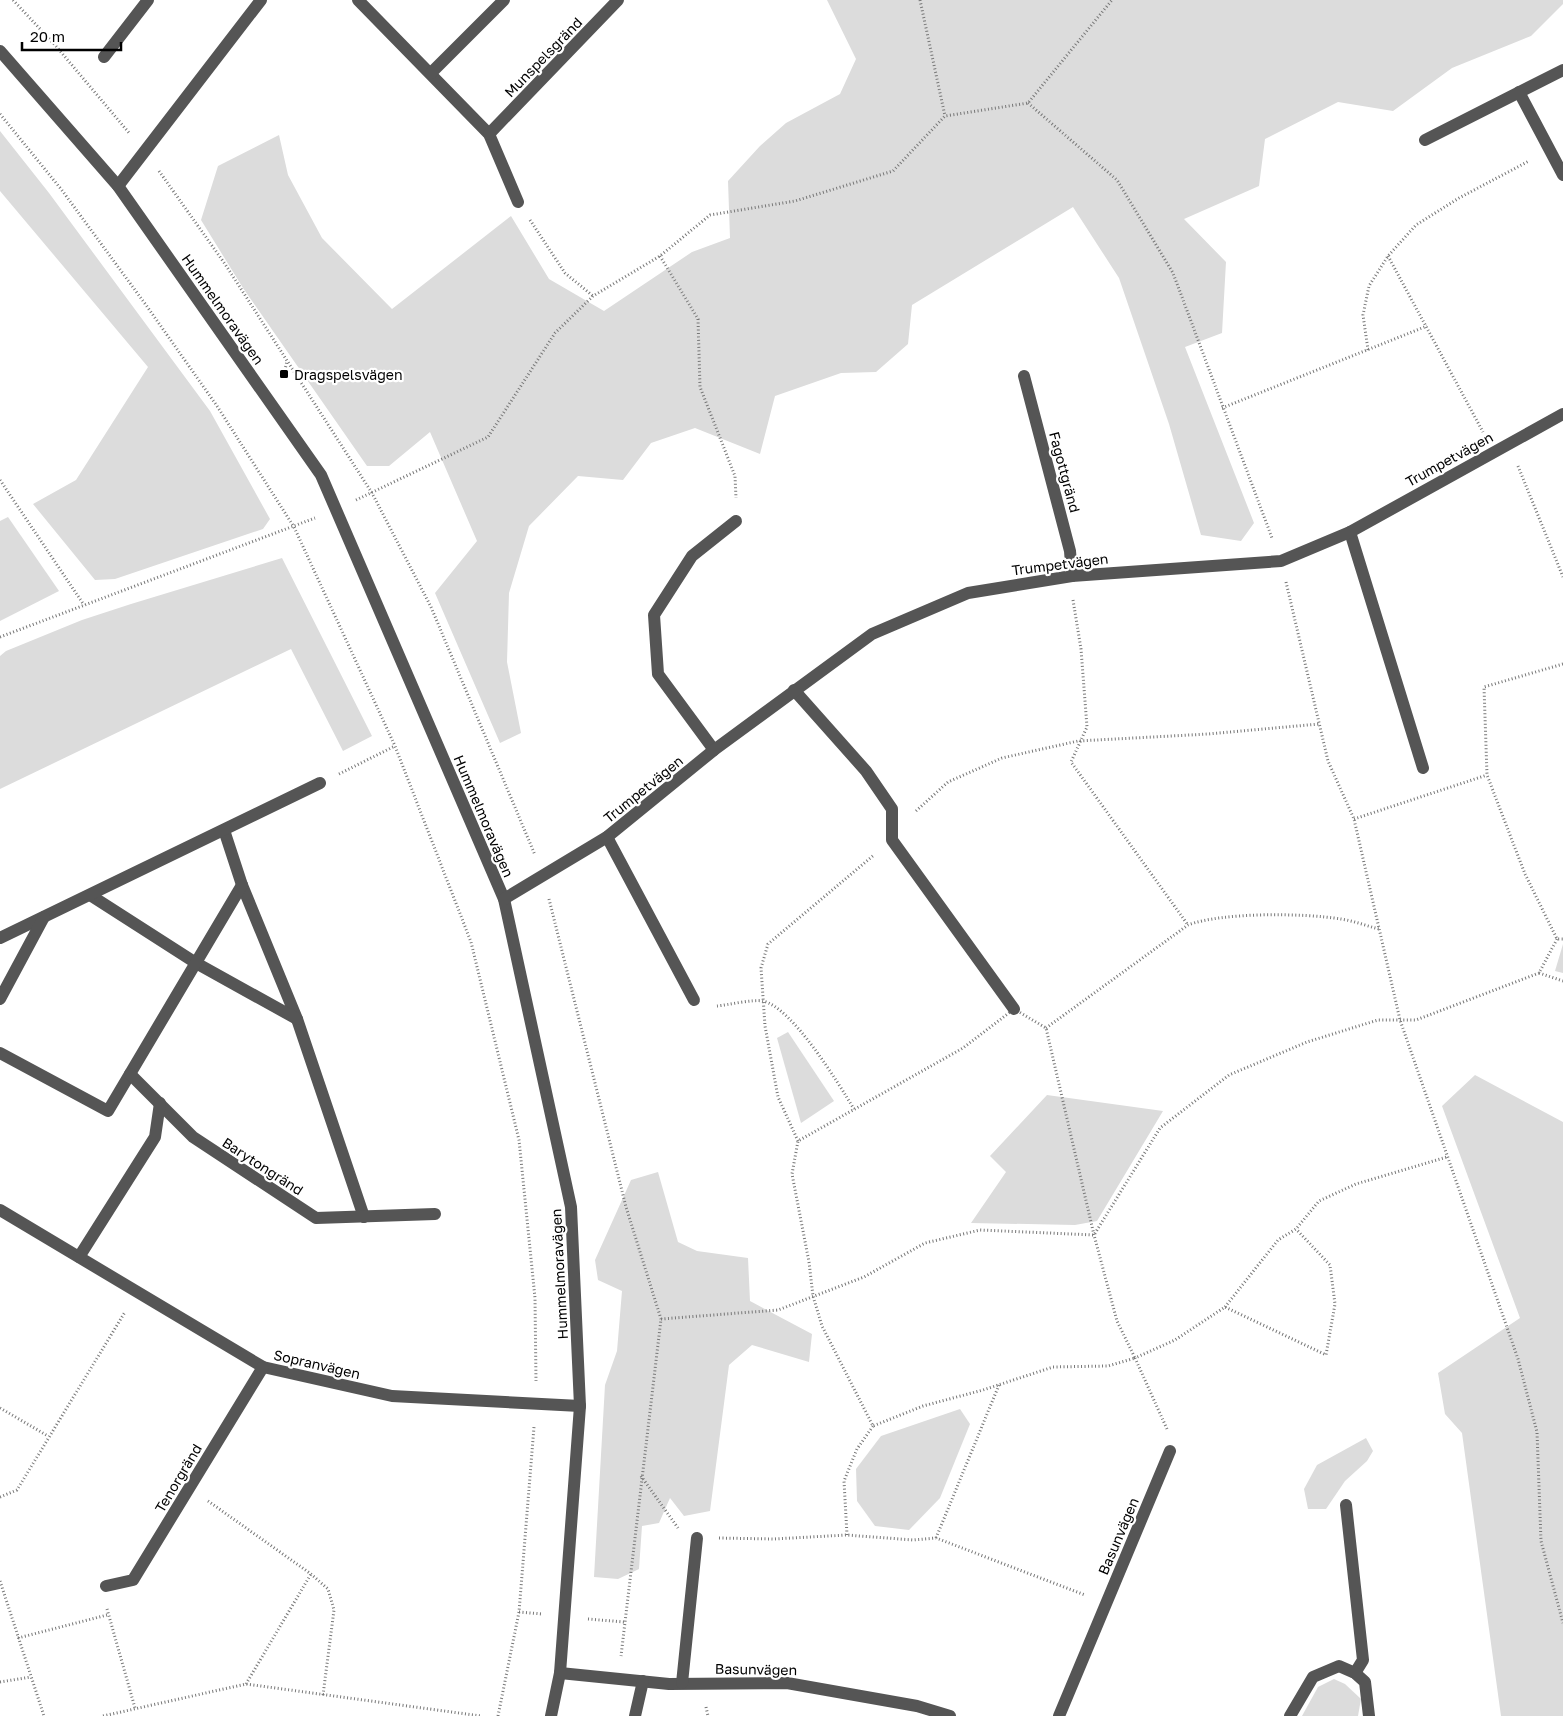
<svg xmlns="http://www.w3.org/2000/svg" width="1563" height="1716" font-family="'Golos Text',sans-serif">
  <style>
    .green { fill: #dcdcdc }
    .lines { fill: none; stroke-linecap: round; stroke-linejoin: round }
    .path { stroke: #777; stroke-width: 3; stroke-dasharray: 1 2.5; stroke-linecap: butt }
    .minor { stroke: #555; stroke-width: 12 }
    .poi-dot { fill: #000; stroke: #fff; stroke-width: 2 }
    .labels { text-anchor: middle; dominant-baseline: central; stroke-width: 4.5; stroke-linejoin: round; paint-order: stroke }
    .street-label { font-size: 14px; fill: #000; stroke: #fff }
    .poi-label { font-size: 14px; fill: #000; stroke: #fff; text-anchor: start }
  </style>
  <rect width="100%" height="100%" fill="#fff"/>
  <g class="green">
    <path d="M827 0H1563V4L1531 36 1452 68 1393 111 1338 102 1265 139 1259 186 1184 219 1226 262 1222 333 1185 347 1254 523 1241 541 1201 535 1169 424 1119 278 1073 207 912 305 908 344 876 372 841 373 775 396 760 454 695 428 651 443 623 480 578 476 529 526 509 593 507 662 521 733 500 743 435 593 477 541 430 432 389 466H367L243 288 201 220 218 166 279 135 288 175 322 238 392 309 511 216 549 279 604 311 692 252 730 238 728 181 760 146 786 123 840 94 856 59Z"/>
    <path d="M0 131 49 193 210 411 270 519 263 529 115 579 95 580 33 504 76 480 148 367 0 191Z"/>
    <path d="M8 517 59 591 0 621V521Z"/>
    <path d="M282 558 372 736 343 751 291 649 0 789V656L6 651 82 620 131 604Z"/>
    <path d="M1563 944V973L1555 971Z"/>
    <path d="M788 1032 834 1101 801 1123 777 1038Z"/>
    <path d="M1475 1075 1563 1122V1716H1501L1462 1433 1445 1414 1438 1373 1520 1318 1442 1106Z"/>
    <path d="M1047 1095 1163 1111 1097 1221 1075 1225 971 1223 1006 1172 990 1156Z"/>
    <path d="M658 1172 678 1242 697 1251 748 1258 750 1301 812 1334 809 1362 752 1345 729 1365 710 1511 684 1516 670 1498 659 1523 642 1526 639 1569 618 1579 594 1577 605 1385 617 1351 622 1291 598 1280 595 1260 631 1180Z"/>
    <path d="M960 1409 970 1424 940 1498 909 1530 875 1526 857 1501 856 1469 881 1436Z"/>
    <path d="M1366 1438 1373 1451 1367 1461 1345 1481 1326 1509H1308L1304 1489 1317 1465Z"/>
    <path d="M1334 1679 1345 1684 1361 1699 1358 1716H1302L1318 1687Z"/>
  </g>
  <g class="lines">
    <g class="path">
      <path d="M13 0 55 45 130 134"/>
      <path d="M920 0 945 116"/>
      <path d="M1028 103 1117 180 1173 273 1272 538"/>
      <path d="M0 114 61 189 146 305 217 406 294 527 395 746 471 942 519 1140 535 1298 536 1381"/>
      <path d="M159 171 225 264 372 493 431 607 535 855"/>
      <path d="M530 220 565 273 593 296"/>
      <path d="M660 256 698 319 700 387 735 476 736 498"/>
      <path d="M1388 256 1483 432"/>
      <path d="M1368 350 1363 315 1369 286 1388 256 1416 225 1459 198 1529 161"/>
      <path d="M284 374 287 361"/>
      <path d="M1222 408 1427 326"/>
      <path d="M1518 466 1563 577"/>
      <path d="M0 480 84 605"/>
      <path d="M356 500 488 437 555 333 593 296 660 256 710 215 795 201 893 171 945 116 1028 103 1112 0"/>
      <path d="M1286 582 1328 761 1354 819 1400 1020 1518 1359 1537 1432 1541 1541 1563 1623"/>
      <path d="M1073 600 1081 649 1087 727 1071 762 1188 925"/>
      <path d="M0 637 315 518"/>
      <path d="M1563 664 1484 687 1487 775 1525 874 1557 939H1563"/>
      <path d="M339 774 395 746"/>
      <path d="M916 811 948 782 1002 758 1078 741 1208 734 1319 724"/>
      <path d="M1354 819 1487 775"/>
      <path d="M549 899 626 1207 661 1319 621 1656"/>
      <path d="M1557 939 1539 973 1563 981"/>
      <path d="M717 1006C728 1005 753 999 763 1001 793 1008 838 1083 854 1109"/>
      <path d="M1014 1009 1046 1028 1094 1235 1117 1321 1135 1358 1108 1366 1053 1367 983 1390 923 1406 873 1426 822 1326 813 1296 809 1262 792 1174 798 1141 963 1048Z"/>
      <path d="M1046 1028 1188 925C1222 912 1304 913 1341 919 1354 921 1367 926 1379 929"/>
      <path d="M798 1141 778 1097 765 1026 761 968 768 944 874 855"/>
      <path d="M1225 1307 1278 1240 1296 1229 1319 1201 1356 1184 1447 1157"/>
      <path d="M661 1319 778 1310 864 1277 925 1243 980 1230 1094 1235 1160 1128 1229 1075 1307 1042 1378 1020H1416L1539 973"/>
      <path d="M0 1408 48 1436"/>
      <path d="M1167 1429 1135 1358 1175 1340 1225 1307 1326 1355 1335 1304 1330 1265 1296 1229"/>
      <path d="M641 1476 678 1528"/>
      <path d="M0 1497 17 1490 125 1312"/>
      <path d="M208 1501 311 1574 328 1589 334 1610 323 1695"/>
      <path d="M847 1535 844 1481 857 1449 873 1426"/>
      <path d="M719 1538 773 1539 847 1535 913 1540 936 1538 1085 1595"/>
      <path d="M936 1538 999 1385"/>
      <path d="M0 1581 44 1716"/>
      <path d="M107 1609 135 1708"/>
      <path d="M519 1612 542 1614"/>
      <path d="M588 1619 624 1622"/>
      <path d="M18 1638 107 1615"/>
      <path d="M0 1682 31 1677"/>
      <path d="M246 1684 311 1574"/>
      <path d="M706 1707 708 1716"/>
      <path d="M103 1716 246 1684 481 1716"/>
      <path d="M498 1716 519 1612 534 1427"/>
    </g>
    <g class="minor">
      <path d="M358 0 489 134 518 202"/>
      <path d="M0 51 118 186 321 475 504 899 571 1207 580 1406 560 1673 551 1716"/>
      <path d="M104 57 148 0"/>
      <path d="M431 73 504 0"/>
      <path d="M1519 92 1563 175"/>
      <path d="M489 134 618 0"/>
      <path d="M1425 140 1563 70"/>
      <path d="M118 186 261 0"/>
      <path d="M1024 376 1070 551 1072 576"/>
      <path d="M1350 532 1423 768"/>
      <path d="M794 690 866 771 892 809V840L1014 1009"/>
      <path d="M714 750 658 674 654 615 692 556 736 521"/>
      <path d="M224 830 242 885 297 1019 364 1217"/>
      <path d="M607 837 694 1000"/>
      <path d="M90 895 196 963 297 1019"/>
      <path d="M504 899 607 837 714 750 872 634 968 593 1072 576 1281 561 1350 532 1563 414"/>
      <path d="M0 938 320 783"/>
      <path d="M0 999 44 917"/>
      <path d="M0 1053 108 1111 242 885"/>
      <path d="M130 1074 193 1137 316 1218 435 1214"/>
      <path d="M0 1210 263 1367 392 1396 580 1406"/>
      <path d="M79 1257 155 1137 160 1103"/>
      <path d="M1346 1505 1363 1660 1355 1673"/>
      <path d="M106 1586 133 1580 263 1367"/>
      <path d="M560 1673 669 1684 787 1683 917 1706 950 1716"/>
      <path d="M682 1683 697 1538"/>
      <path d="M635 1716 643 1681"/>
      <path d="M1059 1716 1170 1451"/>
      <path d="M1290 1716 1313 1677 1339 1666 1355 1673 1365 1682 1369 1716"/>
    </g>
  </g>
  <rect class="poi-dot" x="279" y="369" width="10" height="10" rx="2.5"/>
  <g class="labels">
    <g class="street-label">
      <text transform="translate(543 57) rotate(-46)">Munspelsgränd</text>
      <text transform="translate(223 309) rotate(55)">Hummelmoravägen</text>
      <text transform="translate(1449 459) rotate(-29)">Trumpetvägen</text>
      <text transform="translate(1065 472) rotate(75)">Fagottgränd</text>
      <text transform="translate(1060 564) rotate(-7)">Trumpetvägen</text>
      <text transform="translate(643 789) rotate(-39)">Trumpetvägen</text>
      <text transform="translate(484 816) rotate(67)">Hummelmoravägen</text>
      <text transform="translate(263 1166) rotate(33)">Barytongränd</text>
      <text transform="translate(559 1274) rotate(-93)">Hummelmoravägen</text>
      <text transform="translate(317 1364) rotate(13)">Sopranvägen</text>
      <text transform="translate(178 1478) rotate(-59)">Tenorgränd</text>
      <text transform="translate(1118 1536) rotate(-67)">Basunvägen</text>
      <text transform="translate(756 1669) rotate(1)">Basunvägen</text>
    </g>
    <g class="poi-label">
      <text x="294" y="374">Dragspelsvägen</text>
    </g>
  </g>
  <path d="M22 42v8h99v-8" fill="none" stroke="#000000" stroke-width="2.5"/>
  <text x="30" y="42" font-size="15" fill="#000000" stroke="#ffffff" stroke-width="4" paint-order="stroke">20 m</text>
</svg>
